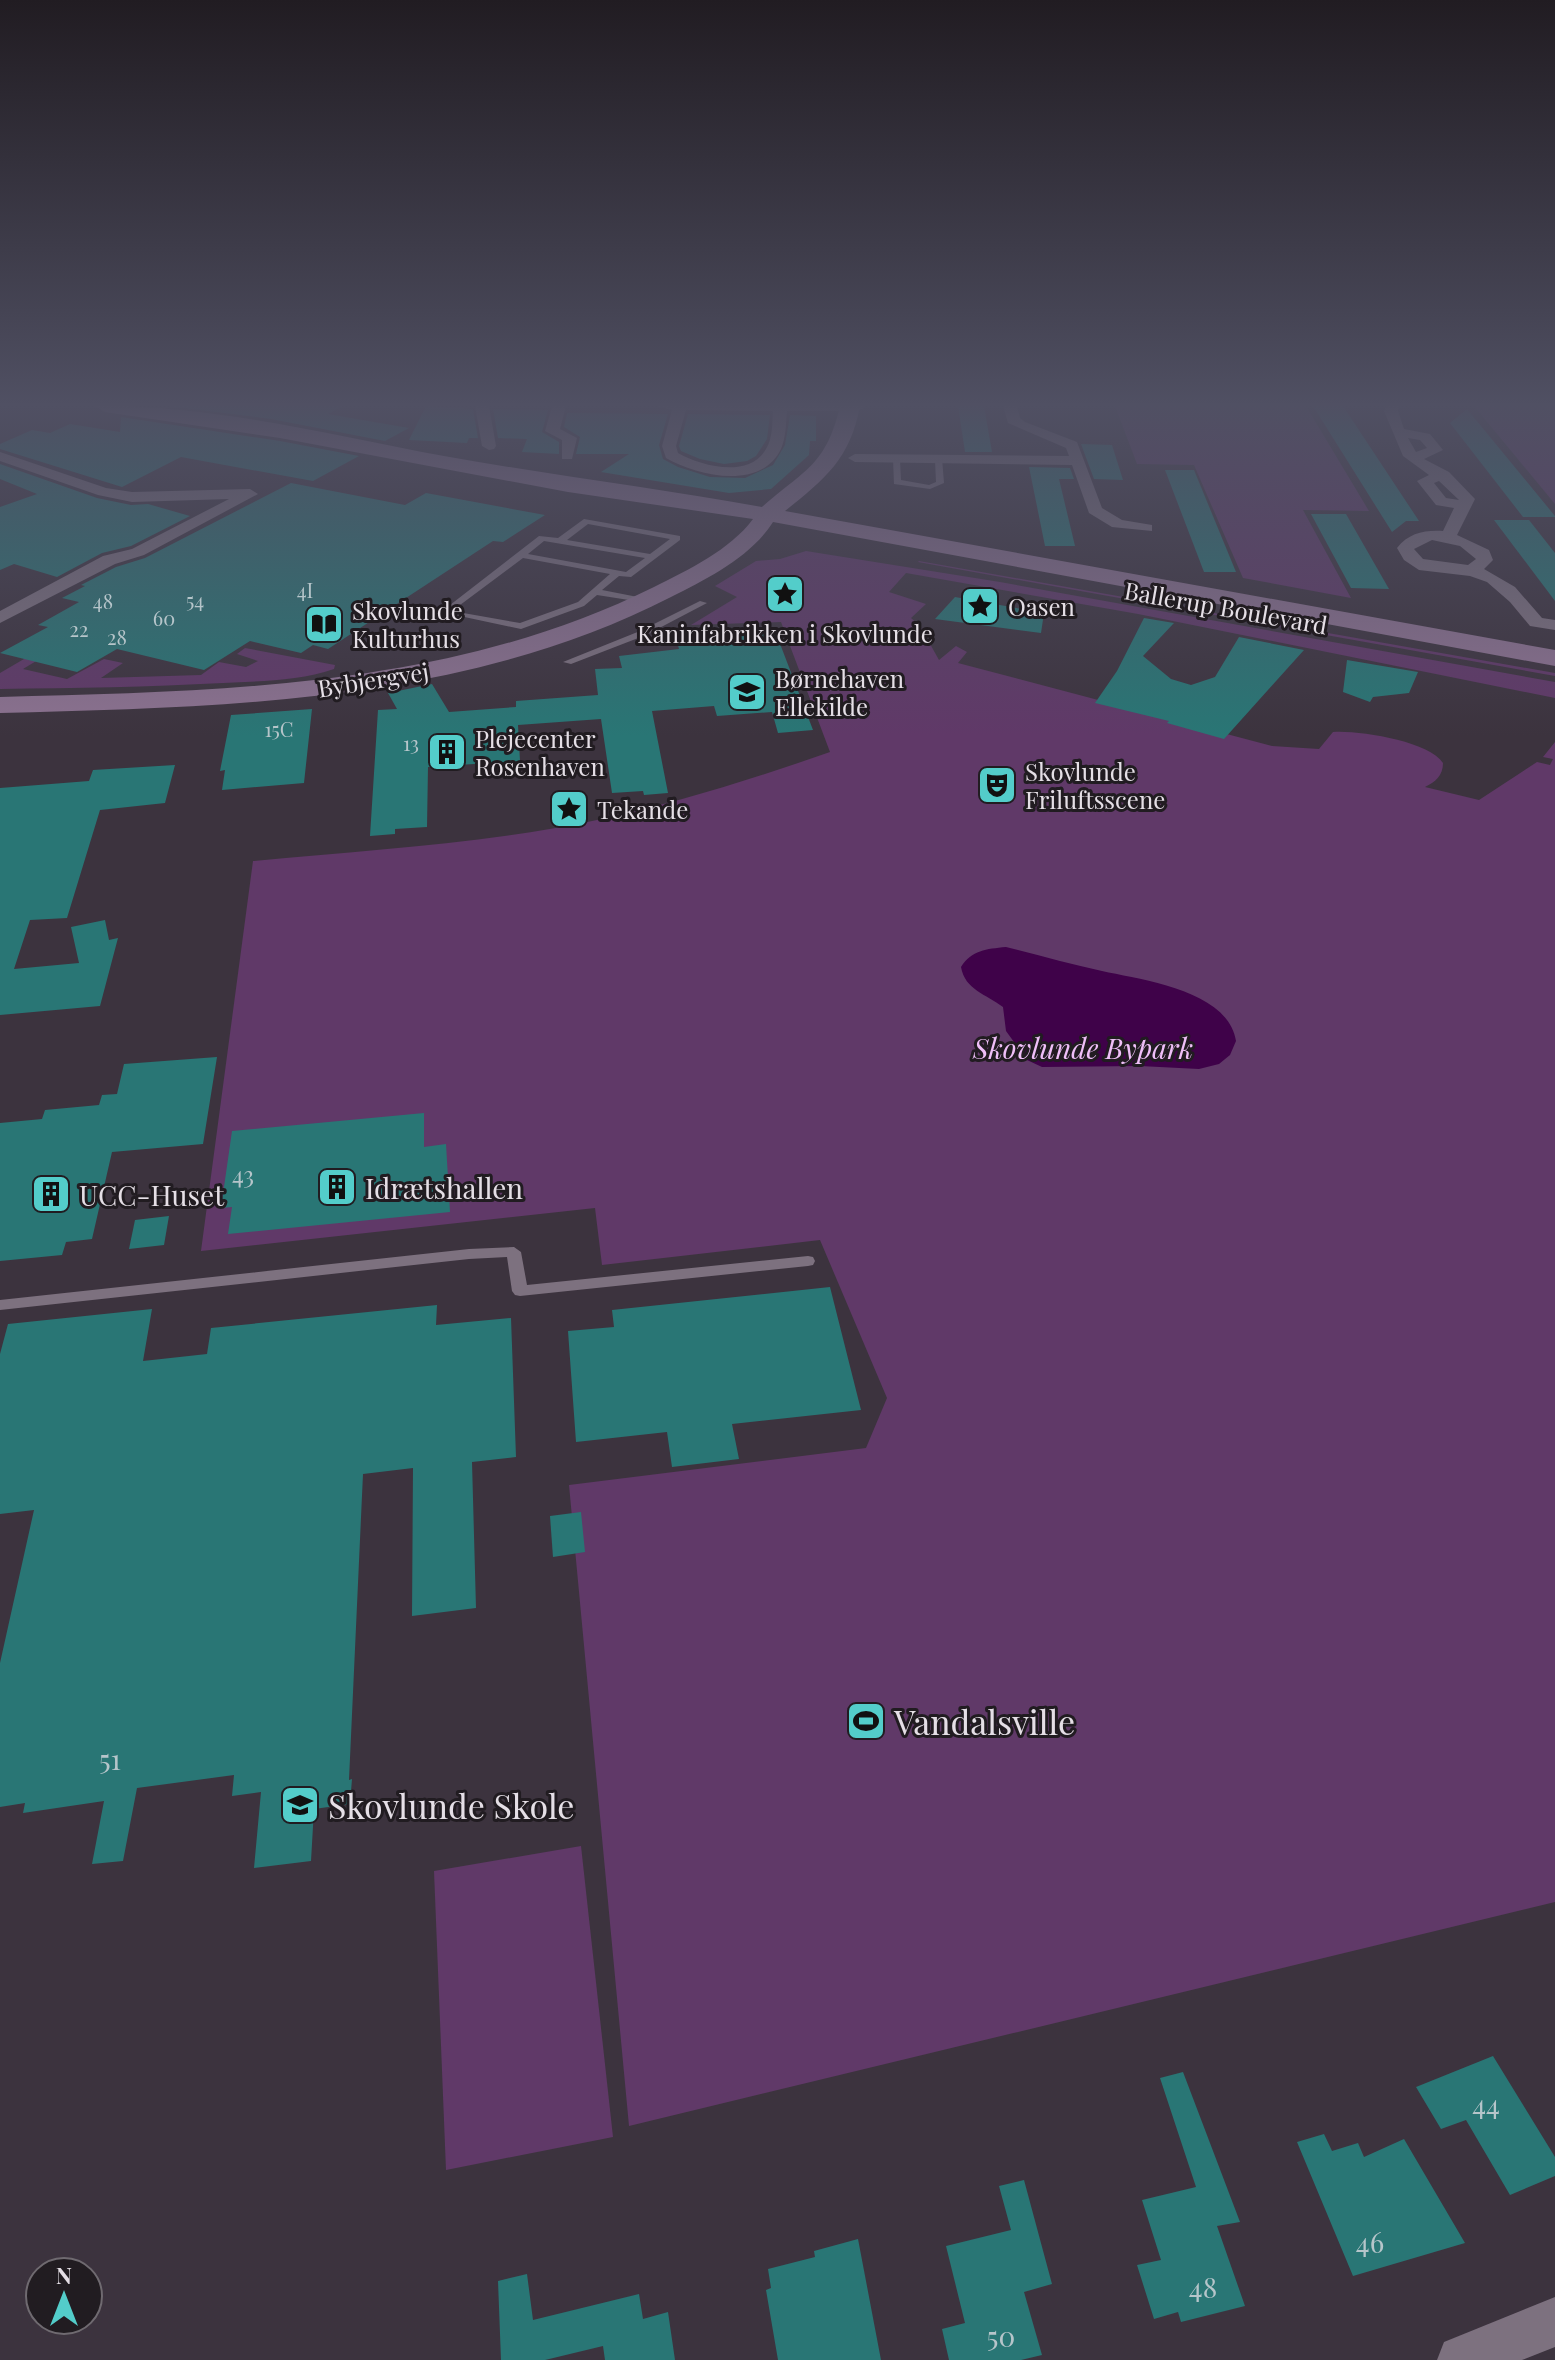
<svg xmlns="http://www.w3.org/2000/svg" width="1555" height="2360" font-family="'Playfair Display',serif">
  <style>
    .green { fill: #603968 }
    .water { fill: #3f0249 }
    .building { fill: #297675 }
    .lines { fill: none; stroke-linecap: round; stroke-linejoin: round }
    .lane { fill: #7d717f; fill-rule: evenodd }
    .street { fill: #7d717f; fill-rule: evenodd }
    .secondary { fill: #8c7290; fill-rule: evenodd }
    .labels { text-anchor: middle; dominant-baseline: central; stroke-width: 6; stroke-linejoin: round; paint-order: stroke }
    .far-number-label { font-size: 20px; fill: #b6c5ca }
    .far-poi-label { font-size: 24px; fill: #e5dfe6; stroke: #211c21; text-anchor: start }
    .far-street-label { font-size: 24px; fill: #e5dfe6; stroke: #211c21 }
    .number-label { font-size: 24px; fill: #b6c5ca }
    .park-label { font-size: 28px; font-style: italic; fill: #efbff8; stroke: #211c21 }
    .poi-label { font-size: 28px; fill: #e5dfe6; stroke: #211c21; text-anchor: start }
    .near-number-label { font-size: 28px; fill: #b6c5ca }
    .near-poi-label { font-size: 34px; fill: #e5dfe6; stroke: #211c21; text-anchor: start }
  </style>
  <rect width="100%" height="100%" fill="#3c333e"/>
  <g class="green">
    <path d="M1115 406H1306L1369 511 1303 510 1351 598 1243 578 1194 465 1137 464Z"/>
    <path d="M1474 406H1555V504Z"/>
    <path d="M806 551 1000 582 1555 682V698L1138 614 906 573 889 592 926 604 911 618 920 626 939 660 956 646 967 652 958 663 1272 746 1319 749 1333 732C1358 730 1429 741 1443 763 1443 776 1435 782 1425 787L1479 800 1537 762 1550 765 1553 759 1543 757 1555 742V1902L629 2126 569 1485 866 1448 887 1398 820 1240 602 1265 595 1208 201 1251 253 861C367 850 484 844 597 820 677 803 753 779 830 752L781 622 691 625 737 597 715 586 756 561 780 559Z"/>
    <path d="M919 561 1555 673V676L918 562Z"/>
    <path d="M48 645 61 646 23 669 67 679 104 659 123 663 101 678 201 675 219 662 246 667 258 661 237 654 245 648 335 665 334 669C299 681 260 681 223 683 149 687 74 688 0 689V673Z"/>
    <path d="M581 1846 613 2137 446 2170 434 1871Z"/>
  </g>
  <path class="water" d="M1006 947C1038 955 1070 964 1102 971 1142 980 1228 990 1236 1041L1230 1055 1219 1064 1199 1069 1140 1066 1042 1067 1027 1060 1006 1031 1003 1007C986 994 965 990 961 967 972 950 986 949 1006 947Z"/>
  <g class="building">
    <path d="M168 406H343L328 414 409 428 385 441 271 419Z"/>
    <path d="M426 406 473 409 478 438H469L467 443 409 440Z"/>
    <path d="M958 406H984L992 452H965Z"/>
    <path d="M1313 406H1343L1419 521H1406L1392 532Z"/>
    <path d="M493 409 548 410 542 432 559 442V454L522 452 527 439 498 438Z"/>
    <path d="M1467 409 1555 516V517H1523L1450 423Z"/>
    <path d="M567 413 668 414 659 445 663 459 678 467 710 477 745 478 773 465 785 445 790 415 816 416V441H810L809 455 771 489 729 493 601 472 629 454H576L580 437 564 427Z"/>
    <path d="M688 414 770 415 767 439 756 456 747 461 724 464 700 459 681 451 679 446Z"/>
    <path d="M121 417 280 441 359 456 313 481 181 457 122 487 0 449V444L32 430 50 433 70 424 120 432Z"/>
    <path d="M1081 444 1112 445 1123 480 1094 479Z"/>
    <path d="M0 464 97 498 131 505 148 504 190 516 131 546 102 553 57 577 14 564 0 570V507L37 494 0 479Z"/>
    <path d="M1029 467 1070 468 1074 479H1059L1075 546H1045Z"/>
    <path d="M1165 470H1194L1236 572H1204Z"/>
    <path d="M291 483 405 505 426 493 545 515 503 542 493 541 328 649 313 645 301 653 250 641 204 670 117 649 77 672 0 653 48 627 38 625 79 602 62 598 85 586 81 585 116 567 145 558Z"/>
    <path d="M1311 514H1346L1389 589 1351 588Z"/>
    <path d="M1494 520H1529L1555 553V601Z"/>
    <path d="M955 597 1044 613 1041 633 935 619Z"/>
    <path d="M1144 618 1174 623 1143 656 1171 679 1191 685 1215 677 1239 637 1304 650 1224 739 1167 723 1169 721 1095 703 1117 671Z"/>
    <path d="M751 627 752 630 774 628 813 730 778 733 772 712 717 716 714 706 652 711 668 793 644 795 643 791 612 793 601 719 518 725 520 761 428 767 427 827 395 829V834L370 836 378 710 397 709 388 693 432 684 449 712 516 707V701L598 695 595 669 622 668 619 656 679 649 675 634 679 632Z"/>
    <path d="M1347 660 1418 672 1409 693 1373 697 1370 702 1343 692Z"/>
    <path d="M312 709 304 783 222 790 225 770 220 771 231 715Z"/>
    <path d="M175 765 165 803 100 810 67 918 30 920 14 969 79 963 71 927 105 920 109 940 118 938 100 1006 0 1015V788L89 781 93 770Z"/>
    <path d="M217 1057 203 1144 112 1152 92 1239 66 1242 62 1255 0 1261V1123L42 1119 45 1110 99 1105 102 1095 117 1094 124 1064Z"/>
    <path d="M424 1113V1147L446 1144 450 1212 228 1234 232 1207 221 1208 232 1131Z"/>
    <path d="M169 1216 164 1245 129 1249 135 1220Z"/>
    <path d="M830 1287 861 1410 732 1424 739 1459 672 1467 667 1432 576 1442 568 1331 614 1327 612 1310Z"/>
    <path d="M437 1305 436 1325 511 1318 516 1457 472 1462 476 1608 412 1616 413 1468 363 1474 349 1780 352 1779 350 1804 314 1809 311 1861 254 1868 261 1792 232 1796 234 1775 137 1788 123 1861 92 1864 104 1801 23 1813 25 1803 0 1807V1663L34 1510 0 1514V1354L8 1324 152 1309 143 1361 207 1354 211 1328Z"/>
    <path d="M581 1512 585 1552 553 1557 550 1516Z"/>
    <path d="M1493 2056 1555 2157V2176L1510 2195 1466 2120 1441 2129 1416 2087Z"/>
    <path d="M1183 2072 1240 2222 1217 2226 1245 2306 1181 2322 1178 2312 1154 2319 1137 2265 1161 2260 1142 2200 1196 2187 1160 2078Z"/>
    <path d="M1324 2134 1332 2151 1358 2143 1364 2157 1404 2139 1465 2243 1353 2276 1297 2142Z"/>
    <path d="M1024 2180 1052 2284 1024 2292 1042 2355 1021 2360H949L942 2329 965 2323 946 2246 1011 2230 999 2186Z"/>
    <path d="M858 2239 881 2360H778L766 2290 771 2288 768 2269 815 2257 814 2251Z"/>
    <path d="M527 2274 533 2320 639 2294 643 2319 668 2312 675 2360H605L603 2346 545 2360H501L498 2281Z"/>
  </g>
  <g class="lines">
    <g class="lane">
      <path d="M893 458 900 460 901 480 929 485 936 482 935 460 942 458 944 483 930 489 894 484Z"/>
      <path d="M584 519 680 536V540L631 577 619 576 602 590 648 599V603L597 595 584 606 521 629 441 612 539 536 558 538ZM588 524 670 539 650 554 567 540ZM544 541 645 558 626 572 528 554ZM523 558 610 574 578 602 520 623 452 611Z"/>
      <path d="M700 601 707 603 646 635 571 664 563 662 640 631Z"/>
      <path d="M514 1247 521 1252 527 1285 808 1256 813 1257 815 1261 813 1265 808 1266 520 1296 515 1295 512 1291 507 1257 469 1259 0 1310V1300L469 1249Z"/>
    </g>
    <g class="street">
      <path d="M475 406H489L496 446 494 449 489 450 482 446Z"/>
      <path d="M552 406H566L560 429 577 438 572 459H562V440L545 431Z"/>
      <path d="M656 406H864L865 407 858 411H787C786 423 786 437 781 449 761 491 697 476 666 458L662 446 672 410ZM686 410 773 411C772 423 773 438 766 449 749 479 701 466 678 453L676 446Z"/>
      <path d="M1003 406H1017L1020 418 1025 422 1077 442 1102 508 1122 520 1152 525V531L1112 527 1089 513 1072 465 855 462 848 458 855 454 1069 456 1066 448 1008 423Z"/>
      <path d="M1386 406H1400L1398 411 1404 429 1430 434 1443 450 1424 459 1449 472 1475 499 1457 535 1489 550 1493 560 1484 569 1515 587 1542 618 1555 620V630L1530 626 1510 602 1487 582 1470 576 1419 570 1404 560 1397 548C1409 533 1424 530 1443 531L1454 508 1436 505 1417 481 1429 475 1403 456 1384 411ZM1408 438 1420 440 1427 448 1416 452ZM1439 481 1459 500 1446 498 1434 483ZM1432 540 1460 546 1476 559 1468 565 1423 559 1414 549Z"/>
      <path d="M0 452 106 488 132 492 250 489 258 494 144 555 115 564 0 623V611L103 556 132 549 229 499 132 502 98 495 0 461Z"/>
      <path d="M1555 2297V2347L1522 2360H1437L1444 2342Z"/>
    </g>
    <path class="secondary" d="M95 406C210 404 331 435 444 456 550 475 657 488 762 507 804 470 826 466 840 406H860C850 459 825 479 785 511L1555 650V666L773 522C751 557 707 579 671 597 464 703 228 707 0 713V697C223 691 450 688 654 587 688 570 730 550 753 519L568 492 280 438 105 412Z"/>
  </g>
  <linearGradient id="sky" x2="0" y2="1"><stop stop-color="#211c22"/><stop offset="0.55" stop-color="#505063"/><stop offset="1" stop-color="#505063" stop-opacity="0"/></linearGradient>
  <rect width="1555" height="736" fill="url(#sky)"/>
  <defs>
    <g id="sight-square" transform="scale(2)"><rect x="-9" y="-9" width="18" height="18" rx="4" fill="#53cdca" stroke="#211c21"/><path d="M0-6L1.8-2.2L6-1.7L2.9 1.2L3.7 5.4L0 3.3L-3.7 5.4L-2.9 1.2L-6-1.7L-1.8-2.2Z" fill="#111"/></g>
    <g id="library-square" transform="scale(2)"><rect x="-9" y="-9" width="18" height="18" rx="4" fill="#53cdca" stroke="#211c21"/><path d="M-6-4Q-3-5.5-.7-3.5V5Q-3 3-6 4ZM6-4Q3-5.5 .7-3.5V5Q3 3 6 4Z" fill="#111"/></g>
    <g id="school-square" transform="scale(2)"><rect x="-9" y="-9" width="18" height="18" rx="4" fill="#53cdca" stroke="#211c21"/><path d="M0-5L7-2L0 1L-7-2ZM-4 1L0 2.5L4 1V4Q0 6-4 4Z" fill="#111"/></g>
    <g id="building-square" transform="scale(2)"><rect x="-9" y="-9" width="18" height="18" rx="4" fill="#53cdca" stroke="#211c21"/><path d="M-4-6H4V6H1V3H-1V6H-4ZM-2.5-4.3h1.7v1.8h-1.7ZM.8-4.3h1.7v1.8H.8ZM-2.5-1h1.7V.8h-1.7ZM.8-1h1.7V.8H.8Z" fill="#111"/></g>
    <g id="theatre-square" transform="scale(2)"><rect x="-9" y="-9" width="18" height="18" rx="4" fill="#53cdca" stroke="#211c21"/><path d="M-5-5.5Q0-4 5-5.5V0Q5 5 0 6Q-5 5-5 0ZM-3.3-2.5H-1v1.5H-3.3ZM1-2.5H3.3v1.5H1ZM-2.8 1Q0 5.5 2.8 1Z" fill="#111"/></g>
    <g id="stadium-square" transform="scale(2)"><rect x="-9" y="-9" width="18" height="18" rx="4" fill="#53cdca" stroke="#211c21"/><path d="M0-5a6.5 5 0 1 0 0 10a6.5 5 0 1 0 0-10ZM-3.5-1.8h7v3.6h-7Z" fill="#111"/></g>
  </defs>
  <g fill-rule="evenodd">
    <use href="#sight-square" x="785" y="594"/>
    <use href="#sight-square" x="980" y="606"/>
    <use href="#library-square" x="324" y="624"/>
    <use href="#school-square" x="747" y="692"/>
    <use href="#building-square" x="447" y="752"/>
    <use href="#theatre-square" x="997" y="785"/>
    <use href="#sight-square" x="569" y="809"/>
    <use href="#building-square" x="337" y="1187"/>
    <use href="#building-square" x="51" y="1194"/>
    <use href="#stadium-square" x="866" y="1721"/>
    <use href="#school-square" x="300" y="1805"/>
  </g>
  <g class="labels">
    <g class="far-number-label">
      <text x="305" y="589">4I</text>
      <text x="195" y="599">54</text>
      <text x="103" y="600">48</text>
      <text x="164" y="617">60</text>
      <text x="79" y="628">22</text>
      <text x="117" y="636">28</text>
      <text x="279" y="728">15C</text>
      <text x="411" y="742">13</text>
    </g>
    <g class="far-poi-label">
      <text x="1008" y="606">Oasen</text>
      <text x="352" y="610">Skovlunde<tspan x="352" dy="28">Kulturhus</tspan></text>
      <text x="785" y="633" text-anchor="middle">Kaninfabrikken i Skovlunde</text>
      <text x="775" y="678">Børnehaven<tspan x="775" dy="28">Ellekilde</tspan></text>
      <text x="475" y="738">Plejecenter<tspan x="475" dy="28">Rosenhaven</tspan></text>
      <text x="1025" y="771">Skovlunde<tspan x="1025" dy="28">Friluftsscene</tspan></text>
      <text x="597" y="809">Tekande</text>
    </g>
    <g class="far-street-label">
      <text transform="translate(1226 607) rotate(10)">Ballerup Boulevard</text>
      <text transform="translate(373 679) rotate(-9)">Bybjergvej</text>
    </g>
    <g class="number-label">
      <text x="243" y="1174">43</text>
    </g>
    <g class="park-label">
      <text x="1083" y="1047">Skovlunde Bypark</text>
    </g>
    <g class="poi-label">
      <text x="365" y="1187">Idrætshallen</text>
      <text x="79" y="1194">UCC-Huset</text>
    </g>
    <g class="near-number-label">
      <text x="110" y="1758">51</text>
      <text x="1486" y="2103">44</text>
      <text x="1370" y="2241">46</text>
      <text x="1203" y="2286">48</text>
      <text x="1001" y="2335">50</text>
    </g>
    <g class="near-poi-label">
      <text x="894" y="1721">Vandalsville</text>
      <text x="328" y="1805">Skovlunde Skole</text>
    </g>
  </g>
  <g transform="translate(64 2296)"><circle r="38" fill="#211c21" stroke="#6f6a70" stroke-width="2"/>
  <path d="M0-6L14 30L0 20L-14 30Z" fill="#53cdca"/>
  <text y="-12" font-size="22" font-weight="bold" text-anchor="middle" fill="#e5dfe6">N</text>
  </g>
</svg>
